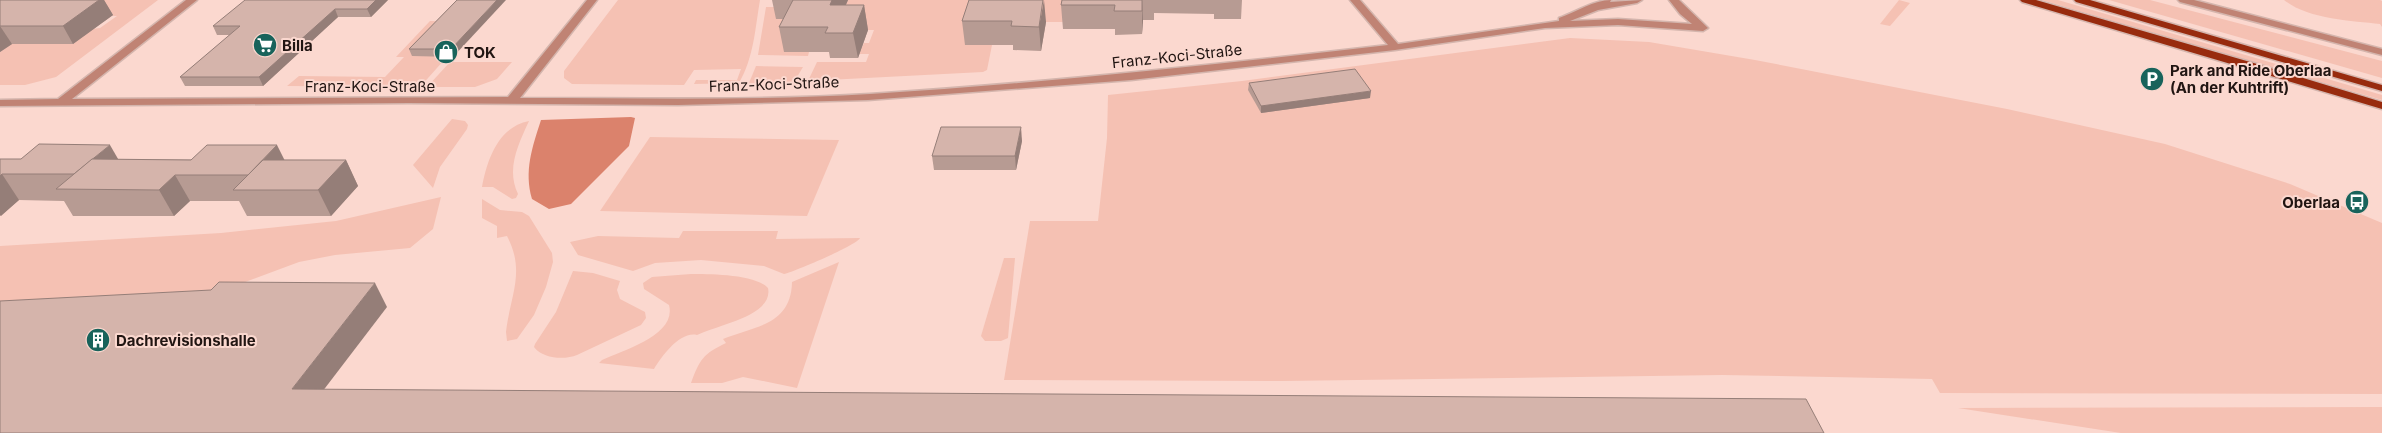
<svg xmlns="http://www.w3.org/2000/svg" width="2382" height="433" font-family="Inter,sans-serif">
  <style>
    .green { fill: #f5c1b3 }
    .forest { fill: #db826c }
    .lines { fill: none; stroke-linecap: round; stroke-linejoin: round }
    .minor-casing { stroke: #d4b5ad; stroke-width: 3 }
    .major-casing { stroke: #d4b5ad; stroke-width: 3 }
    .minor { fill: #c08374; fill-rule: evenodd }
    .major { fill: #982b0e; fill-rule: evenodd }
    .wall { fill: #b79b93 }
    .shaded-wall { fill: #957e78 }
    .building { fill: #d5b4ab; stroke: #957e78 }
    .labels { text-anchor: middle; dominant-baseline: central; stroke-width: 4; stroke-linejoin: round; paint-order: stroke }
    .poi-label { font-size: 15px; font-weight: bold; fill: #211512; stroke: #fbd8cf; text-anchor: start }
    .street-label { font-size: 15px; fill: #211512; stroke: #fbd8cf }
  </style>
  <rect width="100%" height="100%" fill="#fbd8cf"/>
  <g class="green">
    <path d="M99 0H158L56 77 25 85H0V52L21 37 100 28 117 16 86 15Z"/>
    <path d="M618 0H760C755 29 754 57 739 83L694 84 696 80H737L741 69 694 70 684 85 572 84 564 78V71Z"/>
    <path d="M848 0H1167L1069 22H1020L992 45 987 70 983 72 808 81 817 62H866L869 54H859L864 43H869L874 30H831Z"/>
    <path d="M1899 0 1910 3 1890 26 1880 24Z"/>
    <path d="M2042 0H2058L2382 95V100Z"/>
    <path d="M2109 0H2150L2382 61V78Z"/>
    <path d="M2284 0H2380L2382 1V27L2380 24C2352 21 2307 19 2284 0Z"/>
    <path d="M766 7H782L805 20 784 52H809L808 56 758 55Z"/>
    <path d="M430 21 478 22 420 87 287 86 299 76 385 77 404 57H396Z"/>
    <path d="M1570 38 1649 42 1755 60 2007 109 2165 144 2290 184 2382 223V394L1940 393 1932 379 1722 375 1282 381 1004 380 1030 221H1098L1107 138 1108 95 1242 81Z"/>
    <path d="M450 62H512L497 79 475 87H427Z"/>
    <path d="M756 66 803 67 794 82 749 83Z"/>
    <path d="M452 119 465 121 468 125 467 129 440 167 433 188 413 165Z"/>
    <path d="M529 121C518 145 506 169 518 194L516 198 512 199 493 187H482C487 160 498 127 529 121Z"/>
    <path d="M650 137 839 140 807 216 600 211Z"/>
    <path d="M441 197 433 229 410 248 335 255 299 262 226 289 0 326V246L221 233 336 221Z"/>
    <path d="M482 199 500 210 522 212 529 216 552 253 553 262 546 287 534 315 517 339 507 341 506 332C510 296 526 272 507 236L497 238V226L482 218Z"/>
    <path d="M683 231H778L776 239 860 238C857 245 794 272 784 274L764 266 701 260 655 263 633 271 578 255 570 242 598 236 679 238Z"/>
    <path d="M1004 258H1015L1008 338 1001 341H985L981 336Z"/>
    <path d="M839 262 797 388 743 377 722 383H691C700 359 703 354 726 343L723 339C754 326 791 326 792 282Z"/>
    <path d="M573 271 593 273 620 281 617 290 620 299 645 312 646 318 641 325 577 355C565 360 543 359 534 347L535 344 556 312Z"/>
    <path d="M691 274C709 274 755 274 768 288 774 316 716 325 697 335 680 331 662 356 654 369L599 363 602 360C624 350 677 335 669 305L644 289 643 283 652 277Z"/>
    <path d="M2382 407V433H2121L1958 408Z"/>
  </g>
  <path class="forest" d="M631 117 635 118 629 146 571 204 549 209 532 199C524 171 532 148 541 120Z"/>
  <g class="lines">
    <g class="minor-casing">
      <g id="minor">
        <path d="M186 0H197L72 99 508 97 587 0H597L520 98C636 98 753 101 870 94 1043 83 1215 65 1388 45L1350 0H1360L1398 44 1559 21V18C1576 12 1594 0 1611 0L1610 2 1642 0 1637 3 1598 10 1570 21 1618 19 1692 24 1680 14 1669 0H1679L1708 28 1703 31 1618 25 1545 28 1395 50 1131 80 868 100 678 105 408 103 0 106V100L58 99Z"/>
        <path d="M2178 0H2194L2382 49V55L2180 2Z"/>
      </g>
    </g>
    <g class="major-casing">
      <g id="major">
        <path d="M2020 0H2036L2257 64 2382 102V109L2022 2Z"/>
        <path d="M2074 0H2090L2382 85V91L2076 2Z"/>
      </g>
    </g>
    <use href="#minor" class="minor"/>
    <use href="#major" class="major"/>
  </g>
  <g class="wall">
    <path d="M0 0H104L113 15 73 44H12L0 52Z"/>
    <path d="M388 0 371 17H338L263 86H185L180 77 230 35H217L213 26Z"/>
    <path d="M457 0 453 57 412 56 409 49Z"/>
    <path d="M772 0H848L846 5H864L868 30 858 58H830L829 52H784L779 27 783 19H776Z"/>
    <path d="M969 0 1046 22 1041 51 1013 50V45H965L962 21Z"/>
    <path d="M1062 0H1242L1241 19H1214V14L1154 13V20H1143L1142 34 1115 35V29H1063L1061 5Z"/>
    <path d="M1249 83 1370 98 1261 113 1248 90Z"/>
    <path d="M1022 141 1016 170H934L932 156Z"/>
    <path d="M0 159 346 160 358 186 331 216H247L239 201H190L174 216H73L64 201 19 200 0 216Z"/>
  </g>
  <g class="shaded-wall">
    <path d="M99 0H104L113 15 73 44 63 26Z"/>
    <path d="M376 0H388L371 17 367 9Z"/>
    <path d="M497 0H506L453 57 451 49Z"/>
    <path d="M832 0H848L834 30 830 5Z"/>
    <path d="M1044 0 1046 22 1041 51 1039 27Z"/>
    <path d="M1142 0 1143 20 1142 34Z"/>
    <path d="M864 5 868 30 858 58 853 33Z"/>
    <path d="M335 9 338 17 263 86 259 77Z"/>
    <path d="M0 26 12 44 0 52Z"/>
    <path d="M1371 91 1370 98 1261 113V106Z"/>
    <path d="M1021 127 1022 141 1016 170 1015 156Z"/>
    <path d="M110 145 125 171 74 174Z"/>
    <path d="M277 145 290 171 248 175Z"/>
    <path d="M346 160 358 186 331 216 318 190Z"/>
    <path d="M2 174 19 200 1 216 0 215V176Z"/>
    <path d="M175 175 190 201 174 216 159 190Z"/>
    <path d="M375 283 387 307 306 413 292 389Z"/>
  </g>
  <g class="building">
    <path d="M0 0H99L63 26H0Z"/>
    <path d="M245 0H376L367 9H335L259 77H180L240 26H213Z"/>
    <path d="M457 0H497L451 49H409Z"/>
    <path d="M793 0H832L830 5H864L853 33H825L828 27H779Z"/>
    <path d="M969 0H1043L1039 27 1011 26 1012 21H962Z"/>
    <path d="M1062 0H1142V11H1114L1115 5H1061Z"/>
    <path d="M1355 69 1371 91 1261 106 1249 83Z"/>
    <path d="M941 127H1021L1015 156H932Z"/>
    <path d="M39 144 110 145 74 174H2L0 176V159H21Z"/>
    <path d="M207 145H277L248 175H175L159 190 56 189 92 159 191 160Z"/>
    <path d="M263 160H346L318 190H233Z"/>
    <path d="M219 282 375 283 292 389 1806 399 1824 433H0V301L211 290Z"/>
  </g>
  <defs>
    <g id="supermarket-disc" transform="scale(1.25)"><circle r="9.5" fill="#18635b" stroke="#fbd8cf"/><path d="M-6-5.5h2.5l.6 2H6L4.5 2H-2.5L-4.4-4H-6ZM-1.5 3.2a1.3 1.3 0 1 0 .1 0ZM3 3.2a1.3 1.3 0 1 0 .1 0Z" fill="#fff"/></g>
    <g id="shop-disc" transform="scale(1.25)"><circle r="9.5" fill="#18635b" stroke="#fbd8cf"/><path d="M-5-2.5h2.3a2.7 3.5 0 0 1 5.4 0H5L5.5 6h-11ZM-1.5-2.5h3a1.5 2.3 0 0 0-3 0Z" fill="#fff"/></g>
    <g id="parking-disc" transform="scale(1.25)"><circle r="9.5" fill="#18635b" stroke="#fbd8cf"/><path d="M-3.5-5.5H1a3.5 3.5 0 0 1 0 7H-1V5.5H-3.5ZM-1-3.4V-.6H.8a1.4 1.4 0 0 0 0-2.8Z" fill="#fff"/></g>
    <g id="bus-disc" transform="scale(1.25)"><circle r="9.5" fill="#18635b" stroke="#fbd8cf"/><path d="M-5-6H5V4H4V6H2V4H-2V6H-4V4H-5ZM-3.5-4V0h7V-4ZM-3.5 1.2v1.5H-2V1.2ZM2 1.2v1.5H3.5V1.2Z" fill="#fff"/></g>
    <g id="building-disc" transform="scale(1.25)"><circle r="9.5" fill="#18635b" stroke="#fbd8cf"/><path d="M-4-6H4V6H1V3H-1V6H-4ZM-2.5-4.3h1.7v1.8h-1.7ZM.8-4.3h1.7v1.8H.8ZM-2.5-1h1.7V.8h-1.7ZM.8-1h1.7V.8H.8Z" fill="#fff"/></g>
  </defs>
  <g fill-rule="evenodd">
    <use href="#supermarket-disc" x="265" y="45"/>
    <use href="#shop-disc" x="446" y="52"/>
    <use href="#parking-disc" x="2152" y="79"/>
    <use href="#bus-disc" x="2357" y="202"/>
    <use href="#building-disc" x="98" y="340"/>
  </g>
  <g class="labels">
    <g class="poi-label">
      <text x="282" y="45">Billa</text>
      <text x="464" y="52">TOK</text>
      <text x="2170" y="70">Park and Ride Oberlaa<tspan x="2170" dy="17">(An der Kuhtrift)</tspan></text>
      <text x="2340" y="202" text-anchor="end">Oberlaa</text>
      <text x="116" y="340">Dachrevisionshalle</text>
    </g>
    <g class="street-label">
      <text transform="translate(1177 56) rotate(-6)">Franz-Koci-Straße</text>
      <text transform="translate(774 84) rotate(-2)">Franz-Koci-Straße</text>
      <text x="370" y="86">Franz-Koci-Straße</text>
    </g>
  </g>
</svg>
